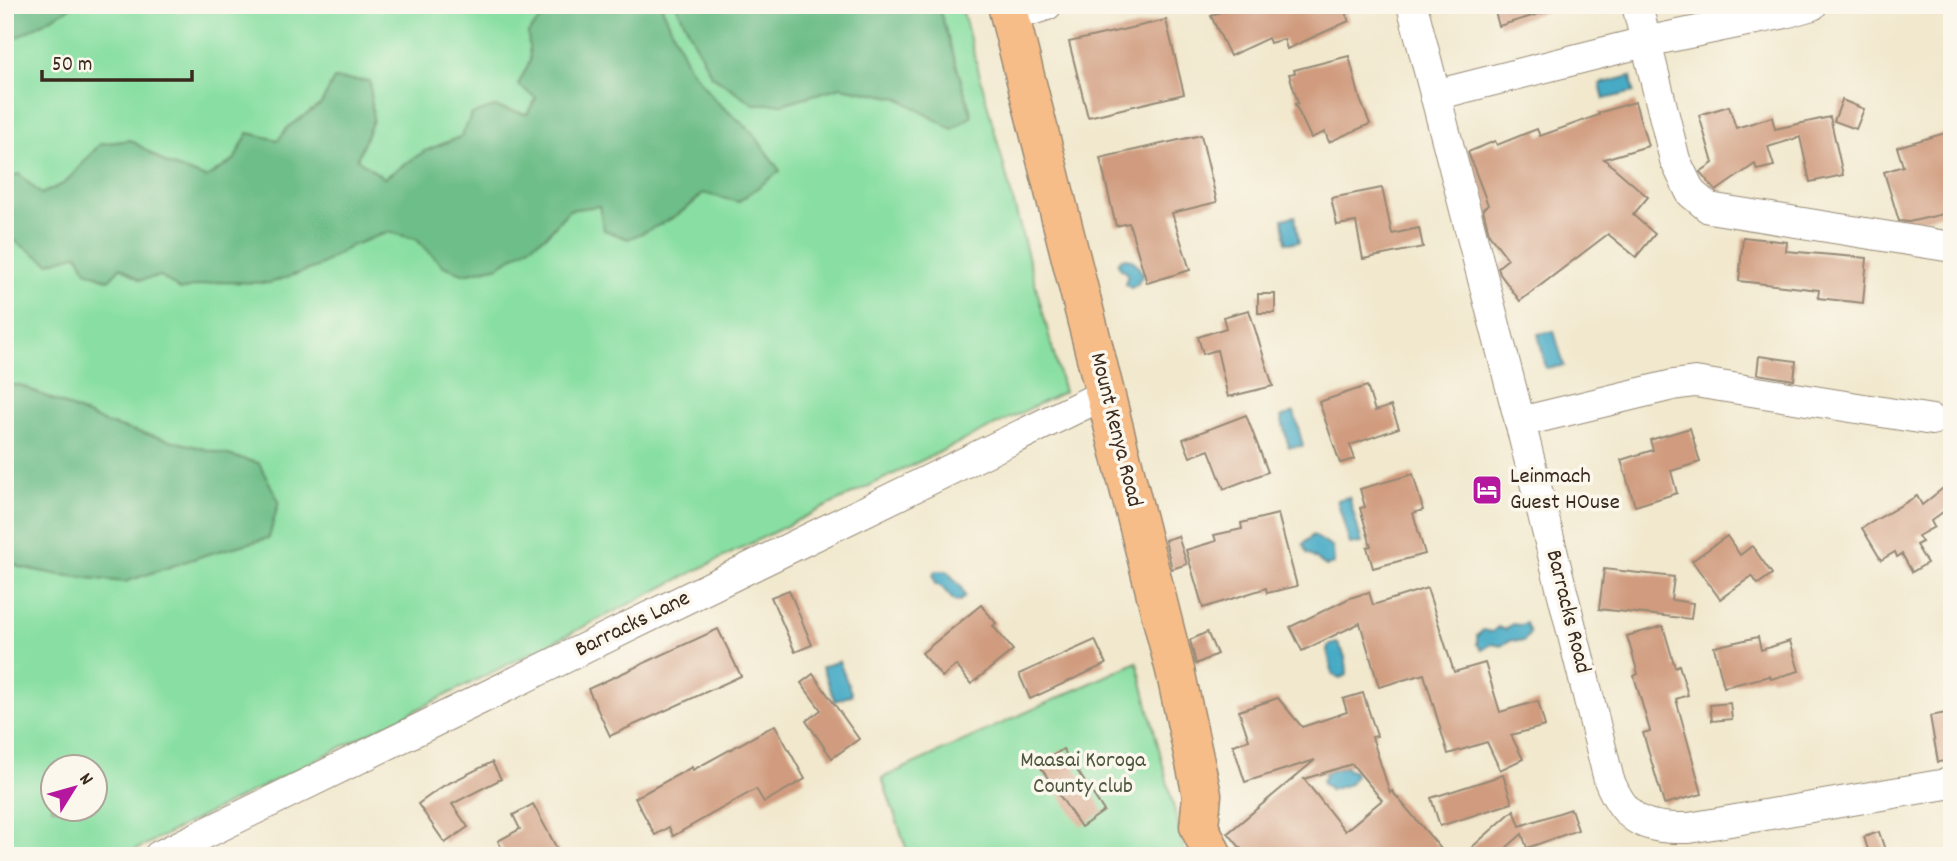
<svg xmlns="http://www.w3.org/2000/svg" width="1957" height="861" font-family="Dekko,sans-serif">
  <style>
    .green { fill: #89dfa3; stroke: #628460; stroke-width: 2; fill-rule: evenodd }
    .forest { fill: #6ebe89; stroke: #547454; stroke-width: 2 }
    .water { fill: #46abc6; stroke: #406a72; stroke-width: 2 }
    .building { fill: #d09b7e; fill-rule: evenodd }
    .lines { fill: none; stroke-linecap: round; stroke-linejoin: round }
    .minor-casing { stroke: #968976; stroke-width: 32 }
    .major-casing { stroke: #968976; stroke-width: 41 }
    .minor { stroke: #fff; stroke-width: 30 }
    .major { stroke: #f7bd88; stroke-width: 38 }
    .labels { text-anchor: middle; dominant-baseline: central; stroke-width: 7; stroke-linejoin: round; paint-order: stroke }
    .street-label { font-size: 23px; fill: #3b2a1e; stroke: #fbf7ec }
    .poi-label { font-size: 23px; fill: #3b2a1e; stroke: #fbf7ec; text-anchor: start }
    .park-label { font-size: 23px; fill: #4e573f; stroke: #fbf7ec }
  </style>
  <rect width="100%" height="100%" fill="#fbf7ec"/>
  <filter id="ink" filterUnits="userSpaceOnUse"><feTurbulence type="fractalNoise" baseFrequency=".0143" numOctaves="2"/><feDisplacementMap in="SourceGraphic" scale="14" xChannelSelector="R" yChannelSelector="G"/><feConvolveMatrix kernelMatrix="1 2 1 2 8 2 1 2 1" color-interpolation-filters="sRGB"/></filter>
  <filter id="wash" filterUnits="userSpaceOnUse"><feTurbulence type="fractalNoise" baseFrequency=".00686" numOctaves="4" result="noise"/><feDisplacementMap in="SourceGraphic" scale="28" xChannelSelector="R" yChannelSelector="G"/><feGaussianBlur stdDeviation="1.57" result="paint"/><feColorMatrix in="noise" values="0 0 0 0 0 0 0 0 0 0 0 0 0 0 0 0 0 1.4 0 .05"/><feComposite in="paint" operator="in"/></filter>
  <g filter="url(#wash)">
    <rect width="100%" height="100%" fill="#f1e8cd"/>
    <g class="green">
      <path d="M5 5H961L1064 392 794 522 123 856H10L5 846ZM52 766H94V808H52Z"/>
      <path d="M1137 662 1186 856H909L882 778Z"/>
    </g>
    <g class="forest">
      <path d="M5 5H75L5 44Z"/>
      <path d="M553 5H661L689 67 716 101 752 132 780 171 738 202 703 193C683 216 656 227 628 239L604 230 599 206 569 210 547 235 499 266 465 274 443 266 416 239 388 232 351 246 317 267 270 283 217 282 180 290 161 276 140 280 121 267 109 280 86 271 78 254 49 263 5 235V178L19 174 41 194 65 183 100 144 131 140 167 164 206 178 234 160 248 133 278 140 288 127 321 104 334 79 370 81 373 120 357 159 384 178 425 151 462 136 471 115 494 107 527 114 536 98 518 85 530 61 528 33Z"/>
      <path d="M676 5H938L972 116 952 129 898 98 841 87 782 104H754L711 75Z"/>
      <path d="M5 385H20L108 424 259 463 279 501 269 538 208 554 125 582 60 575 19 567 5 555Z"/>
    </g>
    <g class="water">
      <path d="M1631 76 1634 92 1604 99 1600 84Z"/>
      <path d="M1295 216 1299 242 1286 243 1283 219Z"/>
      <path d="M1127 258 1135 262 1143 274 1137 285 1131 288 1125 284 1128 274 1121 269 1118 264 1121 259Z"/>
      <path d="M1554 331 1564 366 1546 368 1538 334Z"/>
      <path d="M1294 412 1303 446 1289 447 1281 417Z"/>
      <path d="M1349 497 1362 543 1350 544 1337 500Z"/>
      <path d="M1313 535 1333 548 1334 564 1326 566 1307 553 1303 544Z"/>
      <path d="M935 571H947L961 587 965 596 960 601H954L942 587 935 584 933 575Z"/>
      <path d="M1526 623 1530 633 1524 641 1510 640 1501 646 1492 644 1482 650 1477 644V636L1483 630 1492 632 1498 627 1505 630 1512 624 1520 625Z"/>
      <path d="M1337 643C1345 651 1347 663 1347 675L1340 678 1333 675 1327 650 1328 646Z"/>
      <path d="M839 661 852 695 835 701 822 667Z"/>
      <path d="M1346 767 1348 770 1354 771 1355 776 1350 784 1330 790 1328 786 1324 785 1322 780 1325 777 1324 773Z"/>
    </g>
    <g id="blocks">
      <g class="building">
        <path d="M1222 5H1342L1349 21 1287 49 1284 39 1270 43 1268 38 1230 56 1211 16 1224 10Z"/>
        <path d="M1493 5H1554L1555 9 1499 26Z"/>
        <path d="M1166 20 1184 94 1088 117 1069 42Z"/>
        <path d="M1349 56 1360 99 1370 124 1329 142 1325 132 1311 138 1295 104 1298 103 1289 74 1295 73 1294 70Z"/>
        <path d="M1842 100 1864 109 1856 129 1834 121Z"/>
        <path d="M1635 102 1648 146 1604 159 1648 197 1633 215 1655 234 1636 257 1608 234 1520 301 1500 274 1498 267 1508 259 1489 234 1483 209 1488 205 1468 152 1495 141 1497 145 1537 129 1540 136 1599 115 1598 113Z"/>
        <path d="M1729 106 1736 128 1772 117 1775 129 1830 117 1843 175 1810 182 1800 137 1768 147 1774 166 1757 170 1755 164 1716 191 1700 172 1713 163 1699 115Z"/>
        <path d="M1952 131V169L1946 171 1952 190V212L1909 222 1899 221 1884 172 1903 166 1897 147Z"/>
        <path d="M1201 135 1217 202 1172 213 1190 270 1147 283 1129 223 1116 226 1100 158Z"/>
        <path d="M1382 188 1392 234 1419 228 1423 247 1363 259 1356 222 1337 225 1331 198Z"/>
        <path d="M1743 237 1787 242 1786 251 1867 258 1863 303 1818 298 1819 290 1739 281Z"/>
        <rect x="1258" y="294" width="17" height="19"/>
        <path d="M1249 310 1273 386 1228 397 1217 350 1203 354 1198 337 1226 328 1223 317Z"/>
        <path d="M1759 356 1796 361 1794 380 1757 374Z"/>
        <path d="M1367 386 1375 411 1391 406 1399 428 1350 445 1355 459 1340 463 1319 402Z"/>
        <path d="M1246 415 1268 472 1224 489 1209 450 1190 457 1183 439Z"/>
        <path d="M1690 428 1700 462 1671 471 1677 493 1635 506 1621 460 1653 450 1650 440Z"/>
        <path d="M1413 474 1423 510 1413 513 1425 554 1373 568 1367 547 1371 546 1360 508 1365 507 1360 489Z"/>
        <path d="M1952 481V505L1931 521 1934 527 1918 536 1922 542 1916 545 1927 563 1912 572 1902 554 1897 557 1895 552 1881 560 1862 528 1917 496 1922 505Z"/>
        <path d="M1278 514 1297 586 1267 593 1266 588 1203 608 1186 550 1216 541 1214 535 1242 529 1241 523Z"/>
        <path d="M1178 536 1187 564 1172 569 1165 540Z"/>
        <path d="M1727 536 1740 555 1752 546 1772 574 1758 584 1752 576 1720 599 1692 561Z"/>
        <path d="M1604 569 1674 577 1671 600 1693 603 1691 619 1599 609Z"/>
        <path d="M1427 588 1454 672 1485 663 1500 712 1538 701 1545 726 1511 735 1523 759 1500 770 1487 742 1448 754 1424 674 1379 687 1360 623 1302 651 1290 627 1350 598 1369 592 1373 605Z"/>
        <path d="M789 590 812 645 795 652 771 597Z"/>
        <path d="M981 605 996 623 993 626 1013 650 971 684 956 665 942 677 922 653Z"/>
        <path d="M1663 626 1675 667 1679 665 1688 695 1676 699 1702 794 1664 804 1643 733 1650 731 1634 676 1638 674 1627 636Z"/>
        <path d="M718 629 741 676 610 736 588 689Z"/>
        <path d="M1207 632 1217 654 1196 664 1190 640Z"/>
        <path d="M1758 637 1761 650 1790 641 1799 671 1771 679 1770 676 1724 687 1714 647Z"/>
        <path d="M1095 640 1106 664 1030 699 1019 674Z"/>
        <path d="M813 674 859 739 832 758 806 721 821 710 801 683Z"/>
        <path d="M1363 693 1377 736 1372 737 1390 793 1392 791 1447 856H1247L1228 833 1315 760 1245 782 1233 745 1249 740 1239 711 1278 698 1302 727 1347 712 1343 699ZM1352 764 1382 800 1345 831 1304 779Z"/>
        <path d="M1730 703 1732 719 1712 721 1710 705Z"/>
        <path d="M1952 712V760L1938 762 1930 716Z"/>
        <path d="M775 725 805 779 764 802 756 789 673 836 669 827 655 835 635 798 692 767 693 770Z"/>
        <path d="M1063 749 1104 811 1081 827 1039 765Z"/>
        <path d="M492 762 501 779 452 804 468 827 445 843 418 804 443 786Z"/>
        <path d="M1503 775 1512 803 1440 826 1431 798Z"/>
        <path d="M533 804 561 856H506L498 841 520 829 513 815Z"/>
        <path d="M1571 809 1578 830 1527 848 1522 834 1497 856H1462L1514 810 1520 826Z"/>
        <path d="M1879 832 1887 856H1870L1864 837Z"/>
      </g>
    </g>
  </g>
  <g filter="url(#ink)">
    <use href="#blocks" fill-opacity="0" stroke="#968976" stroke-width="2"/>
    <g class="lines">
      <g class="minor-casing">
        <g id="minor">
          <path d="M1412 5 1520 422 1609 780C1626 822 1645 829 1689 828L1952 783"/>
          <path d="M1637 5 1675 160 1691 193 1709 208 1952 247"/>
          <path d="M1010 17 1047 5"/>
          <path d="M1435 95 1645 42 1785 13 1812 5"/>
          <path d="M1520 422 1673 385 1695 382 1932 420"/>
          <path d="M159 856 1107 393"/>
        </g>
      </g>
      <g class="major-casing">
        <path id="major" d="M1007 5 1175 670 1202 795 1199 826 1213 856"/>
      </g>
      <use href="#minor" class="minor"/>
      <use href="#major" class="major"/>
    </g>
  </g>
  <defs>
    <g id="hotel-square" transform="scale(1.575)"><rect x="-9" y="-9" width="18" height="18" rx="4" fill="#b5179e" stroke="#fbf7ec"/><path d="M-6-4.5h1.5V1H6V5H4.5V3h-9V5H-6ZM-4 0a1.8 1.8 0 1 1 3.6 0ZM.5 0V-2.5h3Q6-2.5 6 0Z" fill="#fff"/></g>
  </defs>
  <g fill-rule="evenodd">
    <use href="#hotel-square" x="1487" y="490"/>
  </g>
  <g class="labels">
    <g class="street-label">
      <text transform="translate(1115 430) rotate(76)">Mount Kenya Road</text>
      <text transform="translate(1567 612) rotate(76)">Barracks Road</text>
      <text transform="translate(633 625) rotate(-26)">Barracks Lane</text>
    </g>
    <g class="poi-label">
      <text x="1510" y="477">Leinmach<tspan x="1510" dy="26">Guest HOuse</tspan></text>
    </g>
    <g class="park-label">
      <text x="1083" y="761">Maasai Koroga<tspan x="1083" dy="26">County club</tspan></text>
    </g>
  </g>
  <rect width="1957" height="861" fill="none" stroke="#fbf7ec" stroke-width="28"/>
  <g transform="translate(74 788) rotate(53)"><circle r="33" fill="#fbf7ec" stroke="#aea59a" stroke-width="2"/>
  <path d="M0-5L12 26L0 18L-12 26Z" fill="#b5179e"/>
  <text y="-10" font-size="19" font-weight="bold" text-anchor="middle" fill="#3b2a1e">N</text>
  </g>
  <path d="M42 70v10h150v-10" fill="none" stroke="#3b2a1e" stroke-width="3.5"/>
  <text x="52" y="70" font-size="21" fill="#3b2a1e" stroke="#fbf7ec" stroke-width="5" paint-order="stroke">50 m</text>
</svg>
